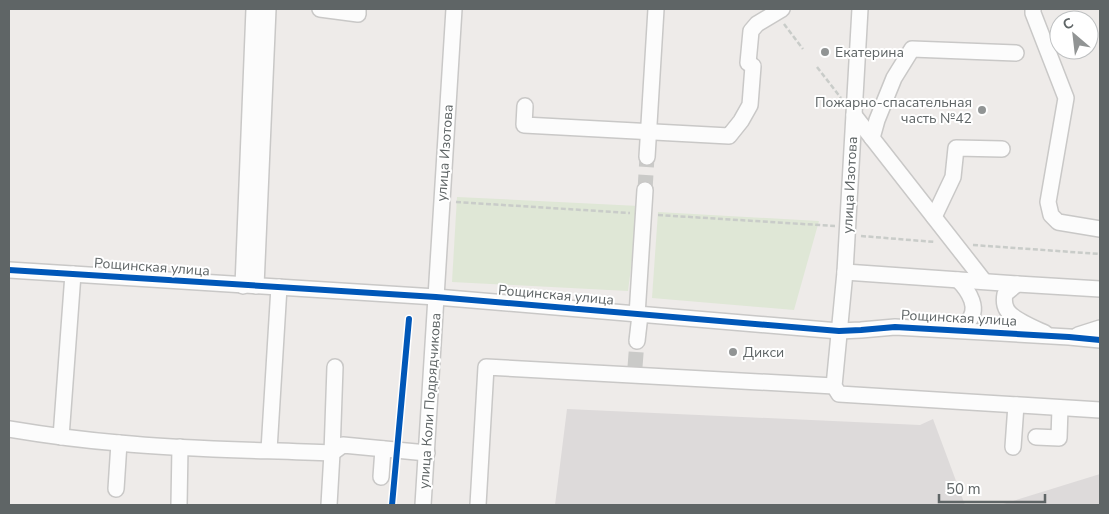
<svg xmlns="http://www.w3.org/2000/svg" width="1109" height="514" font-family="'Nunito Sans',sans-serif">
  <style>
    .industrial { fill: #dddada }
    .green { fill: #dfe7d6 }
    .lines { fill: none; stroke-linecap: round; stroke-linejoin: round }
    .minor-tunnel { stroke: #cacac8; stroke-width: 15; stroke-dasharray: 15 8; stroke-linecap: butt }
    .minor-casing { stroke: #c9c8c7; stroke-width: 18 }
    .path { stroke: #c9ccc9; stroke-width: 2.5; stroke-dasharray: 5 2.5; stroke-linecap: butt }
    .minor { stroke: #fcfcfc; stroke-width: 15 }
    .cycleway-casing { stroke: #fff; stroke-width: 9 }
    .cycleway { stroke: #0057b8; stroke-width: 6 }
    .poi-dot { fill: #919494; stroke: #fff; stroke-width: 2 }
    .labels { text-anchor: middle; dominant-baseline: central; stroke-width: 4; stroke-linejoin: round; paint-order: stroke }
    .poi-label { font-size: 14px; fill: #5f6566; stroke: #fff; text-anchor: start }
    .street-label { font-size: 14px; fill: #5f6566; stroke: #fff }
  </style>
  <rect width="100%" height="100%" fill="#eeebe9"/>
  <g class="industrial">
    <path d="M567 409 920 425 933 419 965 505H555Z"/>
    <path d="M1100 474V505H1000Z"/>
  </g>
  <g class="green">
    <path d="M457 197 639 206 628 291 452 282Z"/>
    <path d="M658 212 819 221 794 310 652 298Z"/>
  </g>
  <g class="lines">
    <g class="minor-tunnel">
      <path d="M645 190 647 157"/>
      <path d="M635 367 637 341"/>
    </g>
    <g class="minor-casing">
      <g id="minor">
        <path d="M320 9 358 14V9"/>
        <path d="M860 9 845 272 834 386 839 394 1100 410"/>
        <path d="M1033 9V13L1066 98 1048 202 1051 215 1058 222 1100 229"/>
        <path d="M748 63 751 31 757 24 782 9"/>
        <path d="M525 106 524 125 729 136 741 121 750 105 753 66"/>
        <path d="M854 115 984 281"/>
        <path d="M872 138 877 120 894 78 912 49 1016 53"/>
        <path d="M647 157 656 9"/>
        <path d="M934 217 953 177 956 148 1002 149"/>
        <path d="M9 270 436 297 839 331 861 330 895 327 1069 337 1100 340"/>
        <path d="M845 272 1017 284 1100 289"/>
        <path d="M1017 284 1005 294C1004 299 1004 305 1007 310 1013 320 1034 328 1045 333"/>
        <path d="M243 286 254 9"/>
        <path d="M256 286 268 9"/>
        <path d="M637 315 645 190"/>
        <path d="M951 329C955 327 963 326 966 323 982 310 968 290 958 280"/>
        <path d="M1078 335 1100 328"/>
        <path d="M637 341 640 315"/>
        <path d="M9 429C45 435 82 440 119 443 189 450 261 450 332 453L343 445 427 453"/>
        <path d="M61 437 73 274"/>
        <path d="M1036 437 1059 438 1060 408"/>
        <path d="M1013 447 1016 405"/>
        <path d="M269 450 279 287"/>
        <path d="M381 477 383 449"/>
        <path d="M116 489 119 443"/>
        <path d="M179 505 180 447"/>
        <path d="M329 505 332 453 335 367"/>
        <path d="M423 505 454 9"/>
        <path d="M478 505 486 367 834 386"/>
      </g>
    </g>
    <g class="path">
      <path d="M784 24 803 49"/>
      <path d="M817 67 841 98"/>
      <path d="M456 202 630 213"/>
      <path d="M658 215 835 226"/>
      <path d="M861 236 935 242"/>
      <path d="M973 245 1100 254"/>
      <path d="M399 437 409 319"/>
      <path d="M392 505 394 485"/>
    </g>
    <use href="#minor" class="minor"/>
    <g class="cycleway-casing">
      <g id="cycleway">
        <path d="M9 270 436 297 839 331 861 330 895 327 1069 337 1100 340"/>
        <path d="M392 505 409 319"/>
      </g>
    </g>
    <use href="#cycleway" class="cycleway"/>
  </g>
  <g class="poi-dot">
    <circle cx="825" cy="52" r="5"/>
    <circle cx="982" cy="110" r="5"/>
    <circle cx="733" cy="352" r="5"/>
  </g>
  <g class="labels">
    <g class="poi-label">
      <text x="835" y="52">Екатерина</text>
      <text x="972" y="102" text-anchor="end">Пожарно-спасательная<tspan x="972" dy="16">часть №42</tspan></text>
      <text x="743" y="352">Дикси</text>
    </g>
    <g class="street-label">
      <text transform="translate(445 153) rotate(-86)">улица Изотова</text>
      <text transform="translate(850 185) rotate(-87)">улица Изотова</text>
      <text transform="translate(152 267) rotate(4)">Рощинская улица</text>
      <text transform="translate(556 295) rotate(5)">Рощинская улица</text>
      <text transform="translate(959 318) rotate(3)">Рощинская улица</text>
      <text transform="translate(430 401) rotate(-86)">улица Коли Подрядчикова</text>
    </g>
  </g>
  <rect width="1109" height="514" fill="none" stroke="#5f6566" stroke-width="20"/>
  <g transform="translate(1074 35) rotate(332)"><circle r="24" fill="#ffffff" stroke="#bfc1c2"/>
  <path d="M0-4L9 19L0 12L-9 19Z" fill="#919494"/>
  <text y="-8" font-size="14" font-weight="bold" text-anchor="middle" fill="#5f6566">С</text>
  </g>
  <path d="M939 494v8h106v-8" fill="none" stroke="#5f6566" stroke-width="2.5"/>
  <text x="946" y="494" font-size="15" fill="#5f6566" stroke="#ffffff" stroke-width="4" paint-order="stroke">50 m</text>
</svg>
